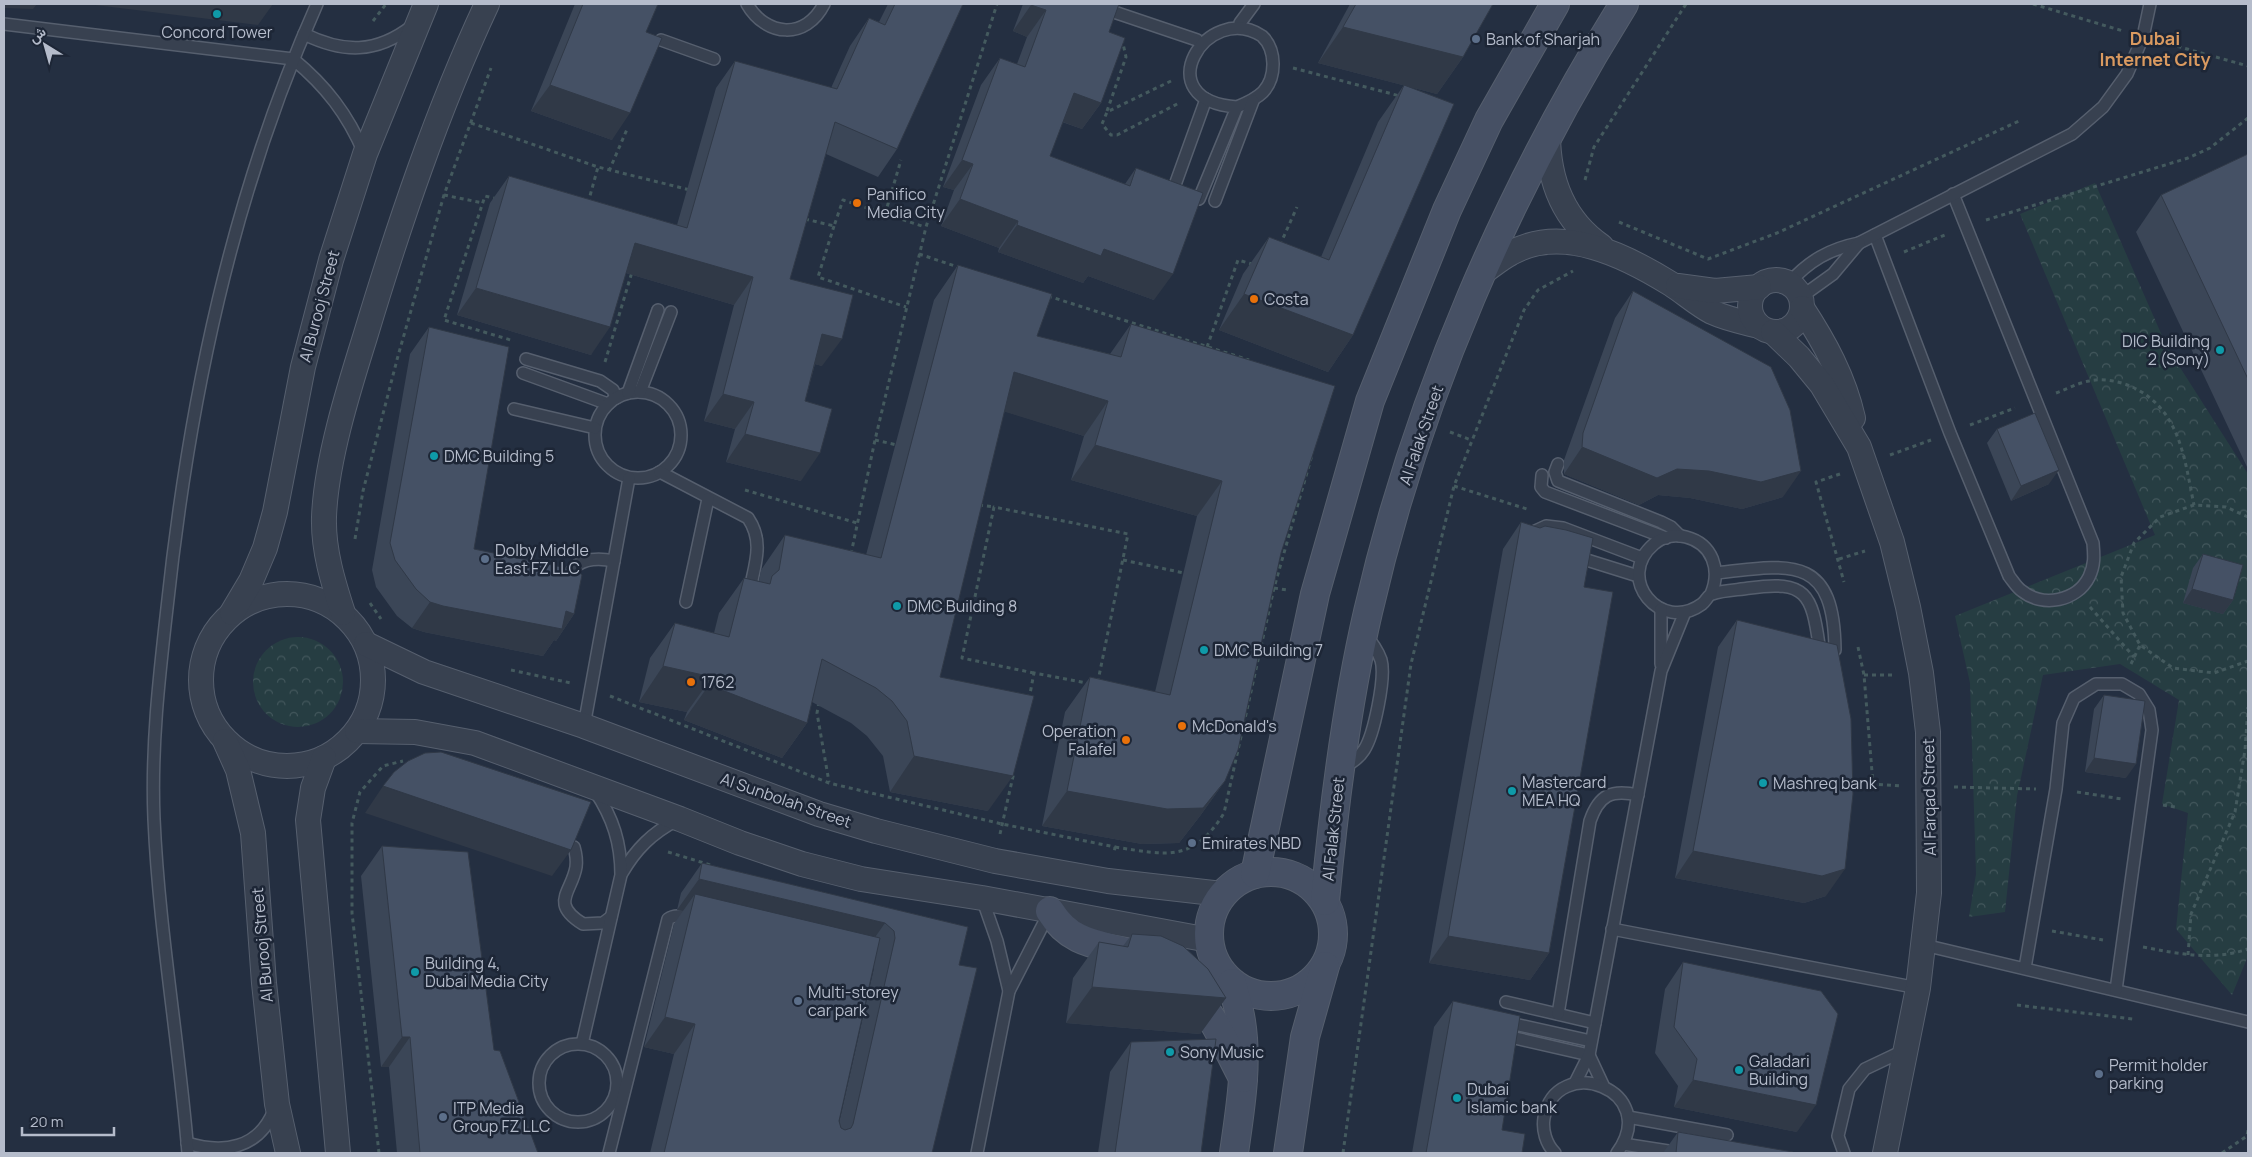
<svg xmlns="http://www.w3.org/2000/svg" width="2252" height="1157" font-family="Manrope,Vazirmatn,sans-serif">
  <style>
    .forest { fill: url(#forest-crowns) }
    .lines { fill: none; stroke-linecap: round; stroke-linejoin: round }
    .lane-casing { stroke: #565f6e; stroke-width: 14 }
    .street-casing { stroke: #565f6e; stroke-width: 26 }
    .secondary-casing { stroke: #565f6e; stroke-width: 30 }
    .path { stroke: #445a5e; stroke-width: 3; stroke-dasharray: 4 4; stroke-linecap: butt }
    .lane { stroke: #384150; stroke-width: 11 }
    .street { stroke: #384150; stroke-width: 24 }
    .secondary { stroke: #465064; stroke-width: 28 }
    .wall { fill: #3b4657; fill-rule: evenodd }
    .shaded-wall { fill: #303947 }
    .building { fill: #455165; stroke: #303947 }
    .culture-dot { fill: #0f9aa8; stroke: #1d2636; stroke-width: 2 }
    .service-dot { fill: #5c6f8a; stroke: #1d2636; stroke-width: 2 }
    .food-dot { fill: #e8710a; stroke: #1d2636; stroke-width: 2 }
    .labels { text-anchor: middle; dominant-baseline: central; stroke-width: 5; stroke-linejoin: round; paint-order: stroke }
    .poi-label { font-size: 16px; fill: #b5bccb; stroke: #1d2636; text-anchor: start }
    .street-label { font-size: 16px; fill: #b5bccb; stroke: #1d2636 }
    .neighbourhood-label { font-size: 18px; font-weight: bold; fill: #da9a60; stroke: #1d2636 }
  </style>
  <defs>
    <pattern id="forest-crowns" width="20" height="18" patternUnits="userSpaceOnUse" patternTransform="scale(1.25)"><rect width="20" height="18" fill="#263d42"/><path d="M2 6a3 3 0 1 1 6 0M12 15a3 3 0 1 1 6 0" fill="none" stroke="#43575c"/></pattern>
  </defs>
  <rect width="100%" height="100%" fill="#242f41"/>
  <g class="forest">
    <path d="M2095 183 2167 347 2248 474V956L2232 995 2176 929 2188 813 2162 804 2179 700 2120 664 2043 675 2017 796 2005 912 1969 917 1976 874 1970 683 1955 616 2155 535 2020 214Z"/>
    <circle cx="298" cy="682" r="45"/>
  </g>
  <g class="lines">
    <g class="lane-casing">
      <g id="lane">
        <path d="M747 4C766 37 806 40 824 4"/>
        <path d="M1114 12 1197 40"/>
        <path d="M1240 23 1254 4"/>
        <path d="M4 24 293 59C326 86 348 115 364 153"/>
        <path d="M304 34C343 53 376 54 412 26"/>
        <path d="M661 40 714 59"/>
        <path d="M1175 185 1206 99"/>
        <path d="M1199 199 1237 107C1247 103 1256 99 1263 92 1277 77 1276 49 1262 36 1207 0 1145 101 1237 107"/>
        <path d="M1215 201 1253 101"/>
        <path d="M1875 235 1950 433 2009 576C2013 581 2017 588 2022 591 2043 608 2077 601 2089 577 2095 565 2094 555 2093 543L1953 194"/>
        <path d="M1789 283C1809 261 1829 249 1859 243L2072 134 2103 107 2127 74 2143 37 2150 4"/>
        <path d="M1801 297 1833 274 1859 243"/>
        <path d="M526 359 600 381 613 390 616 398"/>
        <path d="M523 373 608 404"/>
        <circle cx="638" cy="435" r="43"/>
        <path d="M640 392 671 312"/>
        <path d="M628 393 658 310"/>
        <path d="M514 409 595 428"/>
        <path d="M1558 464 1555 472 1558 481 1661 522 1671 527 1680 536"/>
        <path d="M660 472 748 518C765 543 754 566 749 594"/>
        <path d="M1542 475 1541 487 1545 492 1666 538"/>
        <path d="M1533 532 1546 526 1563 528 1642 558"/>
        <path d="M1574 556 1638 576"/>
        <path d="M1716 573C1792 564 1834 555 1835 650"/>
        <path d="M567 582C572 559 594 557 614 561"/>
        <path d="M1711 594C1721 570 1713 544 1686 537 1674 534 1662 537 1654 544 1614 578 1661 634 1702 604 1706 601 1708 595 1712 594 1724 590 1738 590 1750 588 1806 580 1812 594 1819 645"/>
        <path d="M686 602 708 499"/>
        <path d="M1661 609V664"/>
        <path d="M584 726 629 478"/>
        <path d="M1343 767C1352 763 1359 758 1364 750 1374 735 1386 677 1381 660 1377 649 1372 642 1364 634"/>
        <path d="M574 847C576 854 577 860 576 867 572 892 549 903 583 924L603 923 611 917"/>
        <path d="M622 873C636 849 652 833 677 820"/>
        <path d="M982 898 997 941 1009 991"/>
        <path d="M1612 929 1918 988"/>
        <path d="M1924 945 2248 1022"/>
        <path d="M2025 968 2056 789 2063 723 2074 698 2096 684H2122L2139 694 2149 710 2152 730 2116 990"/>
        <path d="M1506 1002 1595 1023"/>
        <path d="M1558 1014 1590 821C1599 795 1611 789 1638 795"/>
        <path d="M1505 1022 1591 1041"/>
        <path d="M1502 1035 1589 1055"/>
        <path d="M582 1044 621 875C621 843 613 818 595 791"/>
        <circle cx="578" cy="1083" r="39"/>
        <path d="M1589 1055 1603 1085"/>
        <path d="M1575 1083 1589 1055 1661 671 1685 612"/>
        <path d="M1628 1117 1727 1135"/>
        <path d="M187 1143C223 1154 259 1149 274 1110"/>
        <path d="M1623 1144 1681 1153"/>
        <path d="M188 1153C179 1042 159 931 154 819 151 748 159 678 167 608 189 401 232 194 317 4"/>
        <path d="M609 1153 668 919C676 913 685 917 695 920"/>
        <path d="M977 1153 1009 991 1050 911"/>
        <path d="M1555 1153C1546 1144 1542 1130 1544 1118 1556 1051 1663 1090 1617 1153"/>
        <path d="M1844 1153 1838 1136 1849 1089 1865 1069 1905 1050"/>
      </g>
    </g>
    <g class="street-casing">
      <g id="street">
        <path d="M1548 133C1548 179 1562 219 1601 246"/>
        <path d="M1483 272C1492 266 1501 258 1511 253 1563 224 1626 256 1671 284 1685 293 1697 304 1712 312 1727 319 1743 322 1759 326"/>
        <circle cx="1776" cy="306" r="26"/>
        <path d="M1678 286 1715 291 1759 287"/>
        <path d="M1802 308C1825 343 1844 378 1853 418"/>
        <path d="M1773 332 1799 357 1822 385 1859 447 1892 542 1908 607 1921 673 1928 732 1929 893 1918 988 1885 1153"/>
        <circle cx="287" cy="680" r="86"/>
        <path d="M232 613 251 581 265 548 275 512 303 367 331 260 365 154 426 4"/>
        <path d="M343 613C333 582 323 550 324 517 326 462 348 391 365 337 399 224 437 111 487 4"/>
        <path d="M366 644 424 672 584 726 819 814 876 831 995 861 1108 881 1222 894"/>
        <path d="M357 731 415 732 475 743 680 819 740 843 802 864 861 879 982 898 1209 940"/>
        <path d="M225 741 238 770 253 833 264 983 277 1104 288 1153"/>
        <path d="M324 758 313 788 308 820 338 1153"/>
      </g>
    </g>
    <g class="secondary-casing">
      <g id="secondary">
        <circle cx="1271" cy="934" r="62"/>
        <path d="M1255 874 1315 594 1370 401 1447 210 1489 120 1555 4"/>
        <path d="M1325 901C1334 804 1346 707 1368 612 1417 398 1508 190 1624 4"/>
        <path d="M1050 911C1071 945 1099 944 1134 954"/>
        <path d="M1232 983C1235 996 1239 1008 1241 1021 1248 1065 1240 1110 1234 1153"/>
        <path d="M1188 989C1213 1012 1227 1049 1243 1078"/>
        <path d="M1288 1153 1305 1037 1325 966"/>
      </g>
    </g>
    <g class="path">
      <path d="M2033 4 2123 31"/>
      <path d="M373 21 386 4"/>
      <path d="M2162 42 2248 66"/>
      <path d="M1293 68 1400 96"/>
      <path d="M1171 81 1107 112 1102 124 1111 135H1117L1179 103"/>
      <path d="M1107 111 1126 57 1122 39"/>
      <path d="M471 123 598 167 690 190"/>
      <path d="M609 171 628 127"/>
      <path d="M1585 180 1594 147 1686 4"/>
      <path d="M444 195 483 203"/>
      <path d="M497 199 485 196 444 320 514 341"/>
      <path d="M588 203 598 167"/>
      <path d="M885 214 901 160"/>
      <path d="M805 219 834 226 843 200 925 227"/>
      <path d="M1986 220 2188 158 2210 148 2248 118"/>
      <path d="M1619 222 1708 259 1777 233 2019 121"/>
      <path d="M834 226 818 277 906 307"/>
      <path d="M1280 245 1297 207"/>
      <path d="M1904 252 1947 234"/>
      <path d="M919 254 961 268"/>
      <path d="M1048 296 1249 360"/>
      <path d="M1207 347 1238 260 1252 264"/>
      <path d="M605 362 632 272"/>
      <path d="M2056 393C2067 389 2078 383 2089 381 2102 378 2118 381 2130 386 2180 408 2184 457 2194 505"/>
      <path d="M1970 425 2015 408"/>
      <path d="M1450 432 1471 440"/>
      <path d="M875 440 897 445"/>
      <path d="M1890 455 1931 440"/>
      <path d="M1840 474 1816 482 1844 582"/>
      <path d="M1454 486 1530 510"/>
      <path d="M745 490 857 523"/>
      <path d="M979 505 994 507"/>
      <path d="M2248 517 2226 507 2194 505 2160 517 2134 543 2121 577 2123 613 2140 645 2173 668 2214 673 2248 661"/>
      <path d="M355 539 363 491 398 356 444 195 491 68"/>
      <path d="M851 554 875 440 926 227 997 4"/>
      <path d="M1839 559 1865 551"/>
      <path d="M1123 560 1184 573"/>
      <path d="M1274 588 1287 590"/>
      <path d="M370 603 381 619"/>
      <path d="M2090 607 2134 657"/>
      <path d="M1858 647 1864 675 1873 784 1901 786"/>
      <path d="M2131 664 2140 645"/>
      <path d="M511 670 571 683"/>
      <path d="M1034 673 962 658 994 507 1128 534 1098 681"/>
      <path d="M1864 675H1894"/>
      <path d="M610 696 829 783 1002 824 1115 847 1114 854"/>
      <path d="M1029 699 1034 673 1087 683"/>
      <path d="M819 702 817 713 829 782"/>
      <path d="M1954 787 2036 789"/>
      <path d="M2077 792 2122 799"/>
      <path d="M2163 805 2175 807"/>
      <path d="M1000 834 1014 772"/>
      <path d="M1115 847C1167 855 1193 863 1224 813L1274 588 1312 455"/>
      <path d="M668 852 714 866"/>
      <path d="M2052 931 2103 940"/>
      <path d="M2143 947C2180 954 2212 961 2248 949"/>
      <path d="M2188 955 2191 914 2235 812 2245 750 2248 707"/>
      <path d="M2017 1005 2133 1019"/>
      <path d="M379 1153 352 913V823L360 792 383 766 403 761"/>
      <path d="M1343 1153 1411 664 1454 486 1524 310 1538 290 1573 271"/>
      <path d="M2222 1153 2247 1136 2248 1130"/>
    </g>
    <use href="#lane" class="lane"/>
    <use href="#street" class="street"/>
    <use href="#secondary" class="secondary"/>
  </g>
  <g class="wall">
    <path d="M575 4H658L646 32 612 140 531 111Z"/>
    <path d="M888 4H963L897 149 878 177 826 154 790 279 822 366 815 364 805 401 801 481 726 462 735 429 704 421 734 305 626 273 591 355 457 315 490 203 509 176 677 225 716 88 735 61 831 88 850 46 869 18 879 22Z"/>
    <path d="M1023 4H1119L1109 32 1101 103 1082 129 1062 122 1050 156 1125 184 1136 168 1154 300 1088 276 1083 283 998 252 999 248 941 226 954 190 943 187 981 85 1000 58 1017 64 1027 37 1013 31Z"/>
    <path d="M1350 4H1493L1463 57 1437 94 1318 63Z"/>
    <path d="M1404 85 1353 335 1328 372 1219 330 1243 274 1269 237 1321 257 1378 122Z"/>
    <path d="M2248 154V469L2136 232 2161 195Z"/>
    <path d="M958 265 1037 336 1110 354 1131 324 1281 553 1225 781 1200 816 1179 843 1142 844 1042 826 1065 712 1090 677 1155 692 1197 516 1071 480 1084 436 1004 411 940 677 988 811 890 792 883 756 867 736 851 723 812 702 807 723 782 758 684 720 687 712 639 702 650 658 675 623 714 633 719 613 744 578 759 581 761 570 785 535 866 555 934 300Z"/>
    <path d="M1633 291 1783 497 1742 509 1690 498 1658 495 1639 505 1564 474V460L1615 318Z"/>
    <path d="M429 327 474 549 574 614 556 641 554 640 543 656 424 632 412 628 397 616 376 587 372 570 410 354Z"/>
    <path d="M1997 429 2049 484 2011 501 1987 443Z"/>
    <path d="M1521 522 1584 587 1549 953 1530 980 1429 963 1503 549Z"/>
    <path d="M2203 554 2233 600 2223 614 2183 603 2193 568Z"/>
    <path d="M1737 620 1826 896 1804 903 1675 878 1718 647Z"/>
    <path d="M2104 695 2126 778 2085 772 2094 709Z"/>
    <path d="M382 846 494 1050 538 1153H397L389 1067H381L361 876Z"/>
    <path d="M702 863 968 927 959 965 932 1153H650L674 1054 644 1047 674 924 683 911 677 910 681 893ZM874 965V968L839 1123V1121Z"/>
    <path d="M1132 934 1226 998 1200 1034 1066 1023 1073 978 1099 942 1123 946Z"/>
    <path d="M1683 962 1797 1132 1674 1107 1678 1086 1655 1053 1665 989Z"/>
    <path d="M1453 1001 1502 1130 1522 1153H1412L1434 1027Z"/>
    <path d="M1131 1042 1201 1153H1098L1110 1072Z"/>
    <path d="M1678 1132 1793 1153H1663Z"/>
  </g>
  <g class="shaded-wall">
    <path d="M4 4H37L33 9 4 8Z"/>
    <path d="M87 4H273L258 25Z"/>
    <path d="M1031 5 1046 10 1027 37 1013 31Z"/>
    <path d="M1343 27 1463 57 1437 94 1318 63Z"/>
    <path d="M550 85 630 113 612 140 531 111Z"/>
    <path d="M1074 93 1101 103 1082 129 1055 119Z"/>
    <path d="M962 160 973 164 954 190 943 187Z"/>
    <path d="M960 199 1018 221 999 248 941 226Z"/>
    <path d="M1017 225 1104 249 1173 274 1154 300 1088 276 1083 283 998 252Z"/>
    <path d="M635 243 753 277 734 305 616 270Z"/>
    <path d="M476 288 610 327 591 355 457 315Z"/>
    <path d="M1244 294 1353 335 1328 372 1219 330Z"/>
    <path d="M822 334 842 339 822 366 803 361Z"/>
    <path d="M1014 372 1108 401 1084 436 989 407Z"/>
    <path d="M723 394 754 402 735 429 704 421Z"/>
    <path d="M745 434 820 453 801 481 726 462Z"/>
    <path d="M1095 445 1222 481 1197 516 1071 480Z"/>
    <path d="M1582 447 1677 469 1801 471 1783 497 1742 509 1690 498 1658 495 1639 505 1564 474Z"/>
    <path d="M2059 470 2049 484 2011 501 2021 486Z"/>
    <path d="M2192 589 2233 600 2223 614 2183 603Z"/>
    <path d="M430 602 566 611 574 614 556 641 554 640 543 656 424 632 412 628Z"/>
    <path d="M663 666 712 677 687 712 639 702Z"/>
    <path d="M709 685 807 723 782 758 684 720Z"/>
    <path d="M914 756 1013 776 988 811 890 792Z"/>
    <path d="M2094 758 2136 764 2126 778 2085 772Z"/>
    <path d="M1225 781 1200 816 1179 843 1142 844 1042 826 1067 791Z"/>
    <path d="M383 786 571 850 552 876 365 813Z"/>
    <path d="M1693 851 1845 869 1826 896 1804 903 1675 878Z"/>
    <path d="M699 879 885 923 864 953 695 894 683 911 677 910Z"/>
    <path d="M1448 936 1549 953 1530 980 1429 963Z"/>
    <path d="M1092 987 1226 998 1200 1034 1066 1023Z"/>
    <path d="M665 1017 695 1024 674 1054 644 1047Z"/>
    <path d="M402 1037H410L389 1067H381Z"/>
    <path d="M1693 1080 1816 1105 1797 1132 1674 1107Z"/>
  </g>
  <g class="building">
    <path d="M583 4H658L646 32 662 38 630 113 550 85Z"/>
    <path d="M895 4H963L897 149 835 122 790 279 853 295 842 339 822 334 805 401 832 409 820 453 745 434 754 402 723 394 753 277 635 243 610 327 476 288 509 176 687 228 735 61 837 89 869 18 885 25Z"/>
    <path d="M1032 4H1119L1109 32 1125 38 1101 103 1074 93 1050 156 1130 186 1136 168 1203 193 1173 274 1104 249 1101 256 1017 225 1018 221 960 199 973 164 962 160 1000 58 1025 67 1046 10 1031 5Z"/>
    <path d="M1356 4H1493L1463 57 1343 27Z"/>
    <path d="M1404 85 1454 104 1353 335 1244 294 1269 237 1329 260Z"/>
    <path d="M2248 154V379L2161 195Z"/>
    <path d="M958 265 1052 294 1037 336 1121 357 1131 324 1335 386 1281 553 1238 750 1225 781 1203 808 1167 809 1067 791 1090 677 1170 695 1222 481 1095 445 1108 401 1014 372 940 677 1034 696 1013 776 914 756 907 721 892 701 876 688 822 659 807 723 709 685 712 677 663 666 675 623 729 637 744 578 770 584 772 576 779 570 785 535 881 558Z"/>
    <path d="M1633 291 1771 367 1790 410 1801 471 1761 482 1709 471 1677 469 1657 478 1582 447 1583 433Z"/>
    <path d="M429 327 509 347 474 549 576 570 582 575 574 614 566 611 562 629 443 606 430 602 416 589 395 560 390 543Z"/>
    <path d="M2035 413 2059 470 2021 486 1997 429Z"/>
    <path d="M1521 522 1540 528 1545 526 1566 530 1593 538 1584 587 1613 592 1549 953 1448 936Z"/>
    <path d="M2203 554 2243 565 2233 600 2192 589Z"/>
    <path d="M1737 620 1837 645 1851 719 1853 794 1845 869 1822 876 1693 851Z"/>
    <path d="M2104 695 2145 701 2136 764 2094 758Z"/>
    <path d="M441 752 591 802 571 850 383 786 394 772 408 761 425 753Z"/>
    <path d="M382 846 468 852 494 1050 500 1051 538 1153H420L410 1037H402Z"/>
    <path d="M702 863 968 927 959 965 977 968 932 1153H664L695 1024 665 1017 695 894 880 938 839 1121 841 1128 845 1130 851 1128 853 1124 895 938 894 931 885 923 699 879Z"/>
    <path d="M1132 934 1161 936 1183 946 1208 969 1226 998 1092 987 1099 942 1128 947Z"/>
    <path d="M1683 962 1821 991 1838 1014 1816 1105 1693 1080 1697 1059 1674 1027Z"/>
    <path d="M1453 1001 1520 1016 1502 1130 1525 1134 1522 1153H1426Z"/>
    <path d="M1216 1039 1201 1153H1115L1131 1042Z"/>
    <path d="M1678 1132 1793 1152V1153H1676Z"/>
  </g>
  <g class="culture-dot">
    <circle cx="217" cy="14" r="5"/>
    <circle cx="2220" cy="350" r="5"/>
    <circle cx="434" cy="456" r="5"/>
    <circle cx="897" cy="606" r="5"/>
    <circle cx="1204" cy="650" r="5"/>
    <circle cx="1763" cy="783" r="5"/>
    <circle cx="1512" cy="791" r="5"/>
    <circle cx="415" cy="972" r="5"/>
    <circle cx="1170" cy="1052" r="5"/>
    <circle cx="1739" cy="1070" r="5"/>
    <circle cx="1457" cy="1098" r="5"/>
  </g>
  <g class="service-dot">
    <circle cx="1476" cy="39" r="5"/>
    <circle cx="485" cy="559" r="5"/>
    <circle cx="1192" cy="843" r="5"/>
    <circle cx="798" cy="1001" r="5"/>
    <circle cx="2099" cy="1074" r="5"/>
    <circle cx="443" cy="1117" r="5"/>
  </g>
  <g class="food-dot">
    <circle cx="857" cy="203" r="5"/>
    <circle cx="1254" cy="299" r="5"/>
    <circle cx="691" cy="682" r="5"/>
    <circle cx="1182" cy="726" r="5"/>
    <circle cx="1126" cy="740" r="5"/>
  </g>
  <g class="labels">
    <g class="poi-label">
      <text x="217" y="32" text-anchor="middle">Concord Tower</text>
      <text x="1486" y="39">Bank of Sharjah</text>
      <text x="867" y="194">Panifico<tspan x="867" dy="18">Media City</tspan></text>
      <text x="1264" y="299">Costa</text>
      <text x="2210" y="341" text-anchor="end">DIC Building<tspan x="2210" dy="18">2 (Sony)</tspan></text>
      <text x="444" y="456">DMC Building 5</text>
      <text x="495" y="550">Dolby Middle<tspan x="495" dy="18">East FZ LLC</tspan></text>
      <text x="907" y="606">DMC Building 8</text>
      <text x="1214" y="650">DMC Building 7</text>
      <text x="701" y="682">1762</text>
      <text x="1192" y="726">McDonald's</text>
      <text x="1116" y="731" text-anchor="end">Operation<tspan x="1116" dy="18">Falafel</tspan></text>
      <text x="1522" y="782">Mastercard<tspan x="1522" dy="18">MEA HQ</tspan></text>
      <text x="1773" y="783">Mashreq bank</text>
      <text x="1202" y="843">Emirates NBD</text>
      <text x="425" y="963">Building 4,<tspan x="425" dy="18">Dubai Media City</tspan></text>
      <text x="808" y="992">Multi-storey<tspan x="808" dy="18">car park</tspan></text>
      <text x="1180" y="1052">Sony Music</text>
      <text x="1749" y="1061">Galadari<tspan x="1749" dy="18">Building</tspan></text>
      <text x="2109" y="1065">Permit holder<tspan x="2109" dy="18">parking</tspan></text>
      <text x="1467" y="1089">Dubai<tspan x="1467" dy="18">Islamic bank</tspan></text>
      <text x="453" y="1108">ITP Media<tspan x="453" dy="18">Group FZ LLC</tspan></text>
    </g>
    <g class="street-label">
      <text transform="translate(319 306) rotate(-75)">Al Burooj Street</text>
      <text transform="translate(1421 435) rotate(-71)">Al Falak Street</text>
      <text transform="translate(1929 797) rotate(-91)">Al Farqad Street</text>
      <text transform="translate(786 800) rotate(19)">Al Sunbolah Street</text>
      <text transform="translate(1333 829) rotate(-84)">Al Falak Street</text>
      <text transform="translate(262 945) rotate(-95)">Al Burooj Street</text>
    </g>
    <g class="neighbourhood-label">
      <text x="2155" y="38">Dubai<tspan x="2155" dy="21">Internet City</tspan></text>
    </g>
  </g>
  <rect width="2252" height="1157" fill="none" stroke="#b5bccb" stroke-width="10"/>
  <g transform="translate(45 45) rotate(323)" stroke="#1d2636" stroke-width="4" paint-order="stroke">
  <path d="M0-4L9 19L0 12L-9 19Z" fill="#b5bccb"/>
  <text y="-8" font-size="14" font-weight="bold" text-anchor="middle" fill="#b5bccb">ش</text>
  </g>
  <path d="M22 1127v8h92v-8" fill="none" stroke="#b5bccb" stroke-width="2.5"/>
  <text x="30" y="1127" font-size="15" fill="#b5bccb" stroke="#1d2636" stroke-width="4" paint-order="stroke">20 m</text>
</svg>
